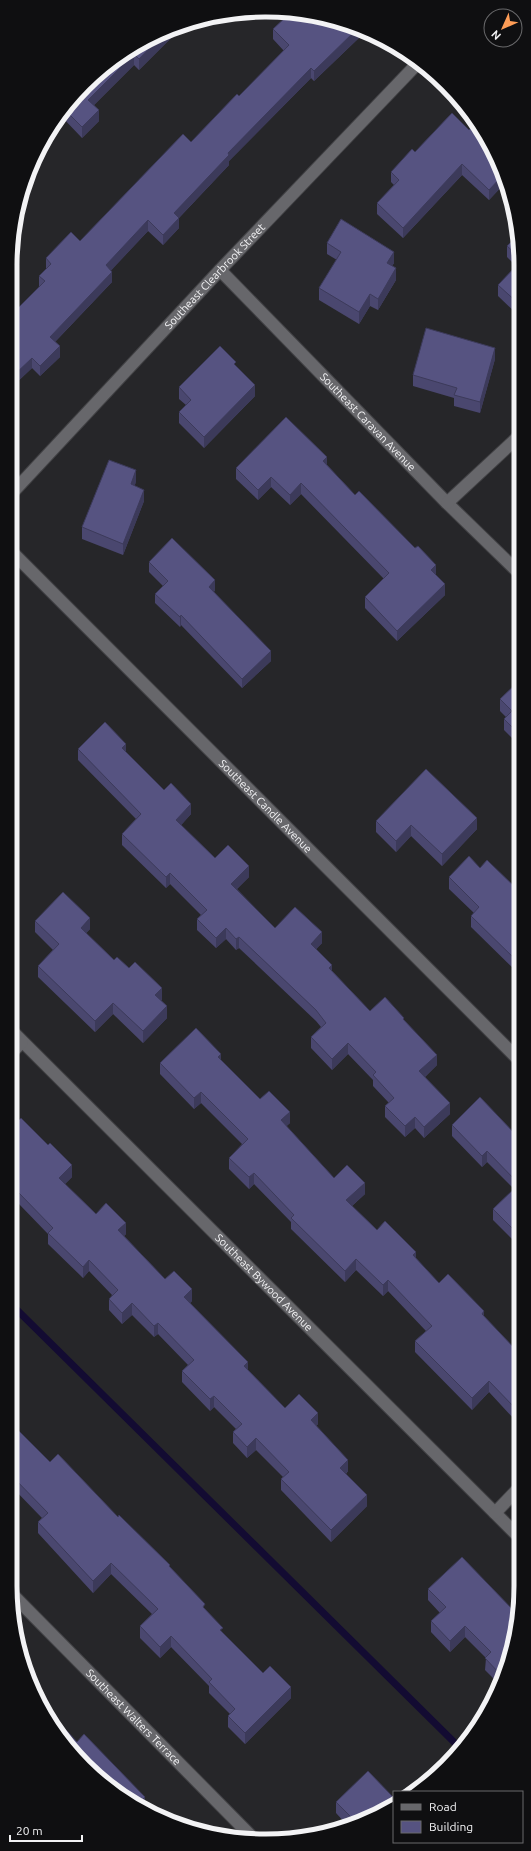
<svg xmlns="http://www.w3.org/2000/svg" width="531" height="1851" font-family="Ubuntu,sans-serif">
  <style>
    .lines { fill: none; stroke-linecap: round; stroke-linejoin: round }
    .stream { stroke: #130b32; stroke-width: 7 }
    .street-casing { stroke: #414144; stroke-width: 14 }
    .street { stroke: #67676b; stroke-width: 12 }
    .wall { fill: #4a476f }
    .shaded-wall { fill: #3c3a5a }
    .building { fill: #565381; stroke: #3c3a5a }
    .labels { text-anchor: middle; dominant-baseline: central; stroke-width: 3; stroke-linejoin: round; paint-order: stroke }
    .street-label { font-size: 11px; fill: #f3f3f5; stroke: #0f0f11 }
    .rim { fill: none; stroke: #f3f3f5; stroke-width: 5 }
  </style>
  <rect width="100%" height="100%" fill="#262629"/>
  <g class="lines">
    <path class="stream" d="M11 1304 459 1747"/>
    <g class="street-casing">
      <g id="street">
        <path id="s1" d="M220 270 447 503 518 572"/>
        <path id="s2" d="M14 491 220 270 417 64"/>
        <path d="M447 503 518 437"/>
        <path id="s3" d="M14 554 517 1058"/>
        <path id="s4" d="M12 1031 516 1534"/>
        <path d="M12 1052 22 1042"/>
        <path d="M495 1513 516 1491"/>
        <path id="s5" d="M12 1594 255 1840"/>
      </g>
    </g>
    <use href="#street" class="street"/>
  </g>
  <g class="wall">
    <path d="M273 29 362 33V35L314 81 311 78 229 161V165L179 218V228L163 245 148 231 111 270 112 282 55 342 60 357 40 376 32 368 14 385 39 286V276L46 269V258L80 241 191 142 239 96 284 51 273 39Z"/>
    <path d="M178 31 139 70 134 65 94 105 99 121 82 138 61 116 123 53Z"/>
    <path d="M452 113 504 184 489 200 462 175 403 238 377 214V203L394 185 391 182V172L415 152Z"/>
    <path d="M519 234V316L498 296V285L516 266 507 257V246Z"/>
    <path d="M327 243 394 263 392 266 396 280 378 310 370 306 359 324 319 300V288L337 260 327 254Z"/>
    <path d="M495 359 480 413 454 406V398L413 386V375Z"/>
    <path d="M236 366 255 396 204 448 179 423V412L186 405 179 399V387Z"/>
    <path d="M327 465 355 495 436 575 445 595 397 641 365 608V597L384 579 301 494 290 505 271 487 258 500 236 479V468Z"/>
    <path d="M136 482 134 486 144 501 123 555 82 539V527Z"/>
    <path d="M149 562 215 590 214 592 271 661 242 688 181 625 180 627 155 603V594L163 586 149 572Z"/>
    <path d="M518 682V744L504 730V719L506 717 500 711V699Z"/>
    <path d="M78 749 126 752 164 790 191 814 181 825 215 858 249 877 237 889 275 928 322 943 316 949 332 971 370 1011 404 1021 437 1065 425 1077 450 1114 424 1138 415 1128 405 1137 385 1117V1106L389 1103 373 1086V1080L348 1054 332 1070 311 1048V1037L321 1027 316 1021 239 948 236 950 226 939 216 948 197 930V919L201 915 170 884 166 888 122 845V834L136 819 78 760Z"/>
    <path d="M376 821 477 829 442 866 411 836 396 852 376 832Z"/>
    <path d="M480 868 518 890 517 972 471 927V916L474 913 449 889V877Z"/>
    <path d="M35 921 90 929 86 933 114 960 162 999 161 1001 167 1018 143 1043 113 1014 95 1032 38 977V966L53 950 35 932Z"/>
    <path d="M221 1061 260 1099 290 1123 286 1126 334 1178 365 1194 352 1206 377 1230 416 1259 439 1283 484 1317 517 1351 514 1419 489 1392 472 1410 415 1352V1341L426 1331 388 1291 383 1296 356 1270 345 1282 291 1229V1222L254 1184 249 1189 229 1169V1158L242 1144 201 1103 194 1109 160 1074V1063Z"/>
    <path d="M452 1125 517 1136V1244L493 1220V1209L514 1189 487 1162 482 1167 452 1136Z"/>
    <path d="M12 1127 48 1145 72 1177 65 1184 96 1214 126 1234 124 1236 165 1279 192 1301 190 1303 248 1370 285 1408 318 1424 316 1426 348 1471 346 1474 367 1506 331 1542 281 1490V1479L283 1477 256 1450 247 1458 233 1443V1432L236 1429 214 1407 210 1411 182 1382V1371L188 1365 158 1334 154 1337 132 1315 122 1324 109 1310V1299L112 1295 89 1271 83 1278 48 1244V1234L19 1204Z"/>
    <path d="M11 1423 50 1462 118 1517 170 1568 205 1609 223 1633 263 1673 291 1698 245 1744 228 1727V1716L230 1714 209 1693V1686L171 1647 160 1658 140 1638V1626L152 1614 111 1574 93 1593 38 1533V1522L42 1518 10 1485Z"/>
    <path d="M428 1589 516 1635 493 1691V1680L494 1679 485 1670 486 1658 465 1637 450 1652 431 1632V1621L440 1613 428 1600Z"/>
    <path d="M336 1802H394L347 1825 336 1813Z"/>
  </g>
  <g class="shaded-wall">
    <path d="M356 30 362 33V35L314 81V71Z"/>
    <path d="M178 31 139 70V59L159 38Z"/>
    <path d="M134 54V65L88 111V100Z"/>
    <path d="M311 68V78L229 161V165L174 223V213L228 153Z"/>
    <path d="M99 110V121L82 138V127Z"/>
    <path d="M462 164V175L403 238V228Z"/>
    <path d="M502 176 504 184 489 200V190Z"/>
    <path d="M179 218V228L163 245V235Z"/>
    <path d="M148 220V231L106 276V265Z"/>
    <path d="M394 252V263L387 274V263Z"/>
    <path d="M396 268V280L378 310V299Z"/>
    <path d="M112 272V282L50 347V337Z"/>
    <path d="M370 294V306L359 324V312Z"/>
    <path d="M60 346V357L40 376V366Z"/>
    <path d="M495 348V359L480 413V402Z"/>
    <path d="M32 358V368L14 385V375Z"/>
    <path d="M255 385V396L204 448V437Z"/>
    <path d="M327 457V467L323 461Z"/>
    <path d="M136 470V482L131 496V484Z"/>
    <path d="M271 477V487L258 500V490Z"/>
    <path d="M301 483V494L290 505V495Z"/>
    <path d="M144 490V501L123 555V544Z"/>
    <path d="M436 565V575L431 570Z"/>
    <path d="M215 580V590L209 596V587Z"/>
    <path d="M445 584V595L397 641V631Z"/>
    <path d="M181 615V625L180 627V617Z"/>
    <path d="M271 651V661L242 688V679Z"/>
    <path d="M126 744V754L122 748Z"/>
    <path d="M191 804V814L176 831V820Z"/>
    <path d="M477 818V829L442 866V854Z"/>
    <path d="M411 825V836L396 852V841Z"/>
    <path d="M249 866V877L231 894V884Z"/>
    <path d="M170 873V884L166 888V877Z"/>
    <path d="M90 918V929L81 939V928Z"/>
    <path d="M226 928V939L216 948V938Z"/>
    <path d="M322 932V943L311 955V944Z"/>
    <path d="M239 937V948L236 950V939Z"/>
    <path d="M332 965V976L329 968Z"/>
    <path d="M162 988V999L155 1007V995Z"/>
    <path d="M113 1003V1014L95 1032V1021Z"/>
    <path d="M167 1006V1018L143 1043V1031Z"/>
    <path d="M348 1043V1054L332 1070V1059Z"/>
    <path d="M221 1054V1065L218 1057Z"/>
    <path d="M437 1055V1065L419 1082V1071Z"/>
    <path d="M201 1092V1103L194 1109V1098Z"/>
    <path d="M450 1103V1114L424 1138V1127Z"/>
    <path d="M290 1112V1123L281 1132V1120Z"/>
    <path d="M415 1117V1128L405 1137V1126Z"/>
    <path d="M487 1151V1162L482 1167V1156Z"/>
    <path d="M72 1165V1177L59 1189V1178Z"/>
    <path d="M254 1173V1184L249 1189V1177Z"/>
    <path d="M365 1183V1194L346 1211V1200Z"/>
    <path d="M19 1193V1204L11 1212V1201Z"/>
    <path d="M126 1223V1234L118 1241V1230Z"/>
    <path d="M416 1252V1263L413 1255Z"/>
    <path d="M356 1259V1270L345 1282V1271Z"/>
    <path d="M89 1260V1271L83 1278V1267Z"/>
    <path d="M388 1280V1291L383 1296V1285Z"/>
    <path d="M192 1289V1301L184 1308V1297Z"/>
    <path d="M132 1303V1315L122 1324V1313Z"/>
    <path d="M484 1311V1323L482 1314Z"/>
    <path d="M158 1323V1334L154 1337V1326Z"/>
    <path d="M248 1362V1373L244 1366Z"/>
    <path d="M489 1381V1392L472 1410V1398Z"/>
    <path d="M214 1396V1407L210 1411V1399Z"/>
    <path d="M517 1405V1416L514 1419V1407Z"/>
    <path d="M318 1413V1424L311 1431V1420Z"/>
    <path d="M256 1438V1450L247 1458V1447Z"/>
    <path d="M348 1460V1471L340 1479V1468Z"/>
    <path d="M367 1495V1506L331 1542V1530Z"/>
    <path d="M111 1563V1574L93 1593V1581Z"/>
    <path d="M465 1626V1637L450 1652V1641Z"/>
    <path d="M171 1636V1647L160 1658V1647Z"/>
    <path d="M291 1687V1698L245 1744V1733Z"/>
    <path d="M47 1699V1710H46L42 1703Z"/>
    <path d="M145 1797V1809L138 1804Z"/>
  </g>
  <g class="building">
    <path d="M288 15H315L356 30 314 71 311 68 228 153 229 155 174 213 179 218 163 235 148 220 106 265 112 272 50 337 60 346 40 366 32 358 14 375 15 311 45 281 39 276 51 264 46 258 71 232 80 241 183 134 191 142 237 94 239 96 289 45 273 29Z"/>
    <path d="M159 38 139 59 134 54 88 100 99 110 82 127 66 111 123 53Z"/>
    <path d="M452 113 469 130 475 123 495 153 499 165 497 167 500 169 502 176 489 190 462 164 403 228 377 203 399 180 391 172 412 149 415 152Z"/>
    <path d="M341 219 394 252 387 263 396 268 378 299 370 294 359 312 319 288 341 252 327 243Z"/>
    <path d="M519 234V257L507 246Z"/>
    <path d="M519 263V304L498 285Z"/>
    <path d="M426 328 495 348 480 402 454 395 457 388 413 375Z"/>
    <path d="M220 346 236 362 234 364 255 385 204 437 179 412 191 400 179 387Z"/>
    <path d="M286 417 327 457 323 461 355 495 359 491 415 548 418 546 436 565 431 570 445 584 397 631 365 597 389 573 301 483 290 495 271 477 258 490 236 468Z"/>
    <path d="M109 460 136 470 131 484 144 490 123 544 82 527Z"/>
    <path d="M172 538 215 580 209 587 271 651 242 679 181 615 180 617 155 594 168 581 149 562Z"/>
    <path d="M518 682V733L504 719 512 711 500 699Z"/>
    <path d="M105 722 126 744 122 748 164 790 171 783 191 804 176 820 215 858 228 845 249 866 231 884 275 928 295 907 322 932 311 944 332 965 329 968 370 1011 385 997 404 1018 403 1019 437 1055 419 1071 450 1103 424 1127 415 1117 405 1126 385 1106 394 1098 373 1075 376 1072 348 1043 332 1059 311 1037 326 1023 316 1010 239 937 236 939 226 928 216 938 197 919 207 910 170 873 166 877 122 834 141 814 78 749Z"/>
    <path d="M426 769 477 818 442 854 411 825 396 841 376 821Z"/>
    <path d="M469 856 480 868 487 860 518 890 517 961 471 916 479 907 449 877Z"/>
    <path d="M63 892 90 918 81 928 114 960 117 957 129 968 135 962 162 988 155 995 167 1006 143 1031 113 1003 95 1021 38 966 59 944 35 921Z"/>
    <path d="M196 1028 221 1054 218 1057 260 1099 269 1091 290 1112 281 1120 334 1178 347 1165 365 1183 346 1200 377 1230 385 1221 416 1252 413 1255 439 1283 448 1274 484 1311 482 1314 517 1351V1405L514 1407 489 1381 472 1398 415 1341 432 1326 388 1280 383 1285 356 1259 345 1271 291 1218 294 1215 254 1173 249 1177 229 1158 248 1139 201 1092 194 1098 160 1063Z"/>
    <path d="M480 1097 517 1136V1182L487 1151 482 1156 452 1125Z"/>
    <path d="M21 1118 48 1145 50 1143 72 1165 59 1178 96 1214 106 1203 126 1223 118 1230 165 1279 174 1271 192 1289 184 1297 248 1362 244 1366 285 1408 299 1394 318 1413 311 1420 348 1460 340 1468 367 1495 331 1530 281 1479 289 1472 256 1438 247 1447 233 1432 242 1424 214 1396 210 1399 182 1371 194 1360 158 1323 154 1326 132 1303 122 1313 109 1299 118 1290 89 1260 83 1267 48 1233 53 1228 19 1193 11 1201 12 1127Z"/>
    <path d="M517 1186V1233L493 1209Z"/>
    <path d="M11 1423 50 1462 58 1454 118 1517 119 1515 170 1565 169 1566 205 1604 203 1607 223 1628 220 1630 263 1673 270 1666 291 1687 245 1733 228 1716 235 1709 209 1682 212 1679 171 1636 160 1647 140 1626 158 1609 111 1563 93 1581 38 1522 48 1513 10 1474Z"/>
    <path d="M462 1557 516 1613V1635L496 1683 493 1680 500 1674 485 1658 491 1652 465 1626 450 1641 431 1621 446 1607 428 1589Z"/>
    <path d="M29 1680 47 1699 42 1703 29 1683Z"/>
    <path d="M44 1706 77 1742 84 1734 145 1797 138 1804 74 1754Z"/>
    <path d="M368 1771 394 1798V1802L355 1821 336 1802Z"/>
  </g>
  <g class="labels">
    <g class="street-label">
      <text stroke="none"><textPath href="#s2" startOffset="294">Southeast Clearbrook Street</textPath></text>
      <text stroke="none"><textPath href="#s1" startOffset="212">Southeast Caravan Avenue</textPath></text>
      <text stroke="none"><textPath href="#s3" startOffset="356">Southeast Candle Avenue</textPath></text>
      <text stroke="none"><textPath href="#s4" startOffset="356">Southeast Bywood Avenue</textPath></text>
      <text stroke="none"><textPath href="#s5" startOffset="173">Southeast Walters Terrace</textPath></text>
    </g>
  </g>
  <path d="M0 0H531V1851H0ZM265 17H266A248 248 0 0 1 514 265V1586A248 248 0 0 1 266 1834H265A248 248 0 0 1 17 1586V265A248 248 0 0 1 265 17Z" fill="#0f0f11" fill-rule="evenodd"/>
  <path class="rim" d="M265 17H266A248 248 0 0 1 514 265V1586A248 248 0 0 1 266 1834H265A248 248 0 0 1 17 1586V265A248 248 0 0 1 265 17Z"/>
  <rect x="393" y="1791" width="130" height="52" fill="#0f0f11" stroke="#6a6a6c"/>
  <rect x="401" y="1804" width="20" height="6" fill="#67676b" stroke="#6a6a6c"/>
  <text x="429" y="1811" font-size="12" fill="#f3f3f5">Road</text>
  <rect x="401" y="1821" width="20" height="12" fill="#565381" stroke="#6a6a6c"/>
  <text x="429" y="1831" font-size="12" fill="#f3f3f5">Building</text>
  <g transform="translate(503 28) rotate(225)"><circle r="19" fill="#0f0f11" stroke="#6a6a6c"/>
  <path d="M0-3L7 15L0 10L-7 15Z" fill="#fd9c56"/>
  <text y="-6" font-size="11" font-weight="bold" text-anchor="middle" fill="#f3f3f5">N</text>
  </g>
  <path d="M10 1835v6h72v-6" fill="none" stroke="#f3f3f5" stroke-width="2"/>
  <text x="16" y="1835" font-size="12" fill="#f3f3f5" stroke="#0f0f11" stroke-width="3" paint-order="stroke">20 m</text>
</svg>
